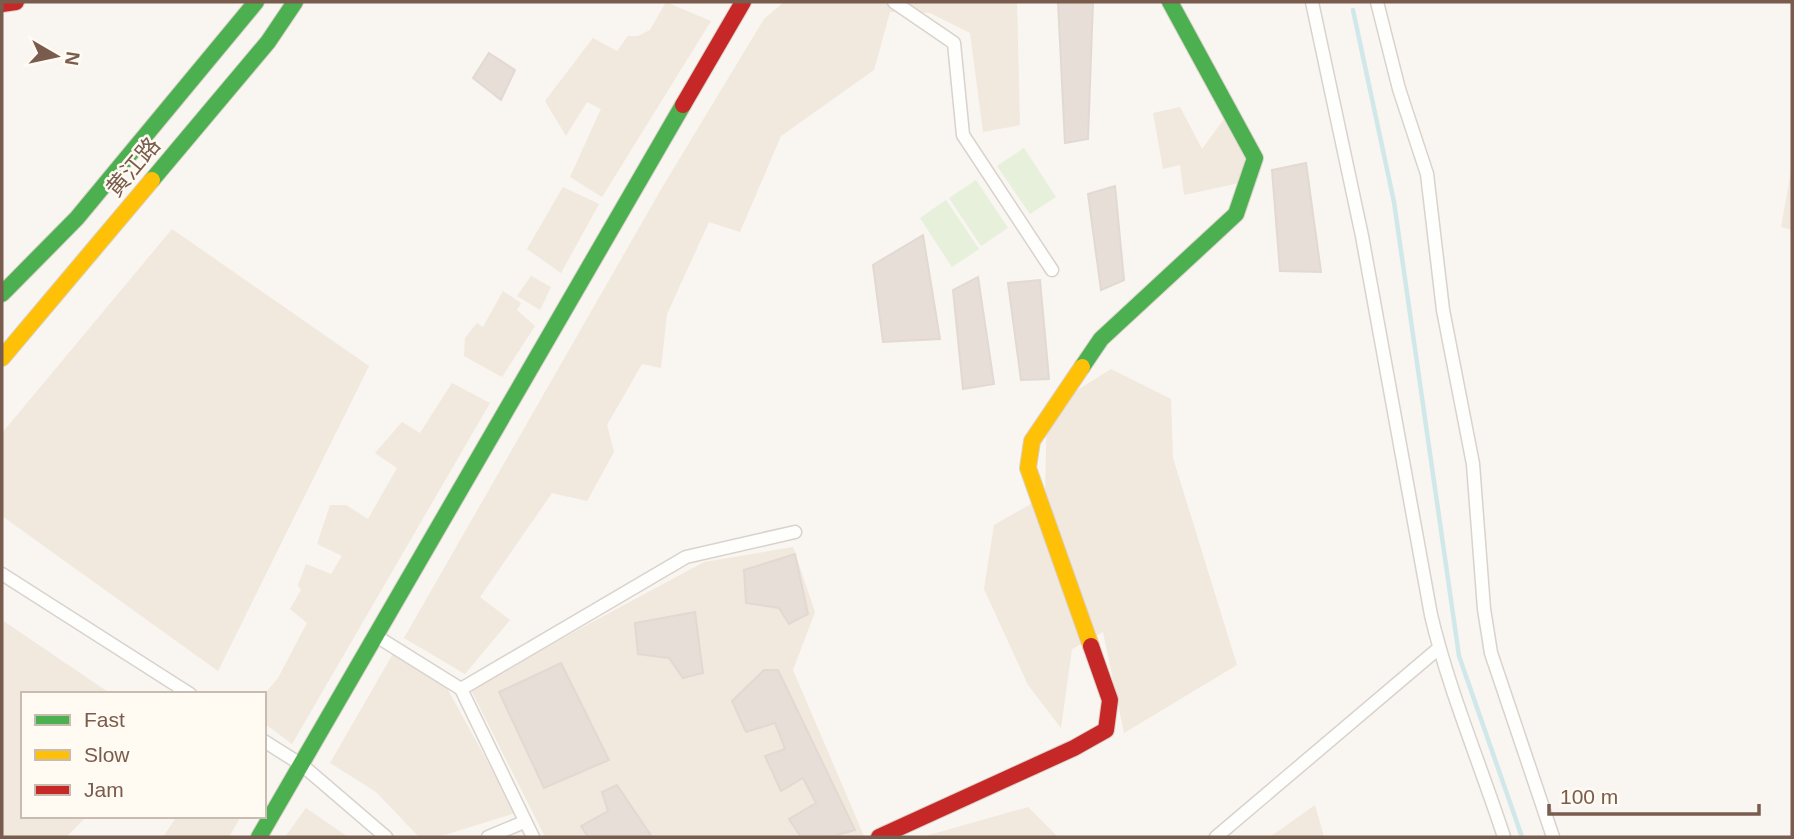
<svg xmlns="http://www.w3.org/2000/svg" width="1794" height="839" font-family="Helvetica,'Noto Sans SC',sans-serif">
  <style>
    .residential { fill: #f1e8de }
    .green { fill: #e6f0db }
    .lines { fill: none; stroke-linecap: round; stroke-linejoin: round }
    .stream { stroke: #d0e8ea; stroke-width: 4.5 }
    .building { fill: #e6ded7; stroke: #e2d9d2; stroke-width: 2 }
    .street-casing { stroke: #d9d2cd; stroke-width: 15 }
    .fast-casing { stroke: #d9d2cb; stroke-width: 18 }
    .slow-casing { stroke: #d9d2cb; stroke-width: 18 }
    .jam-casing { stroke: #d9d2cb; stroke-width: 18 }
    .street { stroke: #fefefd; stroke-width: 12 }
    .fast { stroke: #4caf50; stroke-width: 16 }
    .slow { stroke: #ffc107; stroke-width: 16 }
    .jam { stroke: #c62828; stroke-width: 16 }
    .labels { text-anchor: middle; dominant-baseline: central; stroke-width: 5; stroke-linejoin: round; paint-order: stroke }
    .street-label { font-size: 23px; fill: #795c4d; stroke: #fffaf2 }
  </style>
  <rect width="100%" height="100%" fill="#f9f5f0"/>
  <g class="residential">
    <path d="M666 2 711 21 602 197 570 177 601 109 587 102 566 136 545 101 593 38 617 51 628 36H638L650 30Z"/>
    <path d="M784 2H1017L1020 125 983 132 970 33 930 13 890 12 874 70 781 136 740 232 709 222 667 314 661 368 642 364 607 425 614 452 587 501 552 493 480 597 510 620 465 674 404 638 663 186 764 19Z"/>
    <path d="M1180 107 1202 149 1224 119 1246 143 1248 181 1184 195 1180 165 1163 169 1153 113Z"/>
    <path d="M1792 166V230L1781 227Z"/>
    <path d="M563 187 599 204 561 273 527 249Z"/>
    <path d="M172 229 369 366 218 671 2 516V433Z"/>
    <path d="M531 276 551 287 540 310 517 296Z"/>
    <path d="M503 291 521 303 517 310 535 326 502 377 464 356 465 338 477 323 483 327Z"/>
    <path d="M1111 369 1171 399 1173 458 1237 665 1124 733 1103 632 1072 649 1061 728 1028 685 984 589 994 525 1045 496 1047 409Z"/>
    <path d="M452 383 490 403 292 744 264 723V695L278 678 307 623 290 609 301 590 298 585 306 564 331 574 342 556 317 544 330 505H346L368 519 397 468 375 453 402 422 420 433Z"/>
    <path d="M793 547 815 612 793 670 864 836 545 837 470 688 704 562Z"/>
    <path d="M2 620 111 694H23V816H87L66 837H2Z"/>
    <path d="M394 652 443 681 516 813 438 837H419L376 792 330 763Z"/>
    <path d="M1315 805 1324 837H1270Z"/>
    <path d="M1028 807 1058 837H922Z"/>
    <path d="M306 808 348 837H285Z"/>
    <path d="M177 816H241L229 837H163Z"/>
  </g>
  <g class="green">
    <path d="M1024 148 1056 197 1030 214 997 166Z"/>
    <path d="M976 180 1008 228 981 246 949 198Z"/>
    <path d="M946 200 979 249 952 267 920 218Z"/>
  </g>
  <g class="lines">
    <path class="stream" d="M1353 10 1394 202 1459 656 1522 837"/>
  </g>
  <g class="building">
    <path d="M1058 2H1093L1088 139 1065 143Z"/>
    <path d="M489 53 515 70 501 100 473 78Z"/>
    <path d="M1306 163 1321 272 1280 271 1272 170Z"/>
    <path d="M1115 186 1124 280 1101 290 1088 194Z"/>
    <path d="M923 235 940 339 883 342 873 265Z"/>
    <path d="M978 277 994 384 963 389 953 290Z"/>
    <path d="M1040 280 1049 379 1021 380 1008 283Z"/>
    <path d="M795 554 808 614 789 624 779 608 746 603 744 570Z"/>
    <path d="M695 612 703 673 683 678 669 658 638 654 635 623Z"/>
    <path d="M561 663 609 760 544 788 499 692Z"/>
    <path d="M764 670H778L855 830 830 837H801L789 819 816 803 803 778 781 791 765 756 785 749 775 723 746 732 732 701Z"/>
    <path d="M617 785 652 837H588L581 826 608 811 602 792Z"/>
  </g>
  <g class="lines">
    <g class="street-casing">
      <g id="street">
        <path d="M894 2 954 43 963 135 1052 270"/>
        <path d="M1312 2 1362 236 1431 615C1449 691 1480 763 1504 837"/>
        <path d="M1377 2 1399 89 1427 174 1443 310 1473 464 1484 609 1491 653 1553 837"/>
        <path d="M2 574 190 694"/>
        <path d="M376 636 461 689 533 837"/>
        <path d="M461 689 686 557 795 532"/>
        <path d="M264 741 302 765 386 837"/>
        <path d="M488 837 524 822"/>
        <path d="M1216 837 1439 648"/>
      </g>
    </g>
    <g class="fast-casing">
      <g id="fast">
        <path d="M152 180 268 42 295 2"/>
        <path d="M2 294 77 218 256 2"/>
        <path d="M1082 367 1101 339 1236 214 1255 158 1170 2"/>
        <path d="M259 837 683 105"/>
      </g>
    </g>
    <g class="slow-casing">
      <g id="slow">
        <path d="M2 358 152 180"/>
        <path d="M1082 367 1032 441 1028 468 1091 646"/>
      </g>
    </g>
    <g class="jam-casing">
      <g id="jam">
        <path d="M2 4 16 2"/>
        <path d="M683 105 743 2"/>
        <path d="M879 837 1074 748 1106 730 1110 700 1091 646"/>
      </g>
    </g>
    <use href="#street" class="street"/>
    <use href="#fast" class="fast"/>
    <use href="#slow" class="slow"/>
    <use href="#jam" class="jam"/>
  </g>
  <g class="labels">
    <g class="street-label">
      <text transform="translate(133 167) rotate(-50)">黄江路</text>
    </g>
  </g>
  <rect width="1794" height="839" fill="none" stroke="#795c4d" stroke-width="7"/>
  <rect x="21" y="692" width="245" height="126" fill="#fffaf2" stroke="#c9bbb0" stroke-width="2"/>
  <rect x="35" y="715" width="35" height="10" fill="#4caf50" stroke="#c9bbb0" stroke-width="2"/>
  <text x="84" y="727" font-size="21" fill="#795c4d">Fast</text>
  <rect x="35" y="750" width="35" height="10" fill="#ffc107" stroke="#c9bbb0" stroke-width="2"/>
  <text x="84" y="762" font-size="21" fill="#795c4d">Slow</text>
  <rect x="35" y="785" width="35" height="10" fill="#c62828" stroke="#c9bbb0" stroke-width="2"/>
  <text x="84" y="797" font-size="21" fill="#795c4d">Jam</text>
  <g transform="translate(56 56) rotate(99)" stroke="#fffaf2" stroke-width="5" paint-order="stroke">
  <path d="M0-5L12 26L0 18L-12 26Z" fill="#795c4d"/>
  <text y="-10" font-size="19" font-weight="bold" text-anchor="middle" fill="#795c4d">N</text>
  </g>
  <path d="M1549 804v10h210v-10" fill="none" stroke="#795c4d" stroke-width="3.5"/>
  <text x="1560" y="804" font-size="21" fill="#795c4d" stroke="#fffaf2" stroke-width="5" paint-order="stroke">100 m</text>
</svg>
